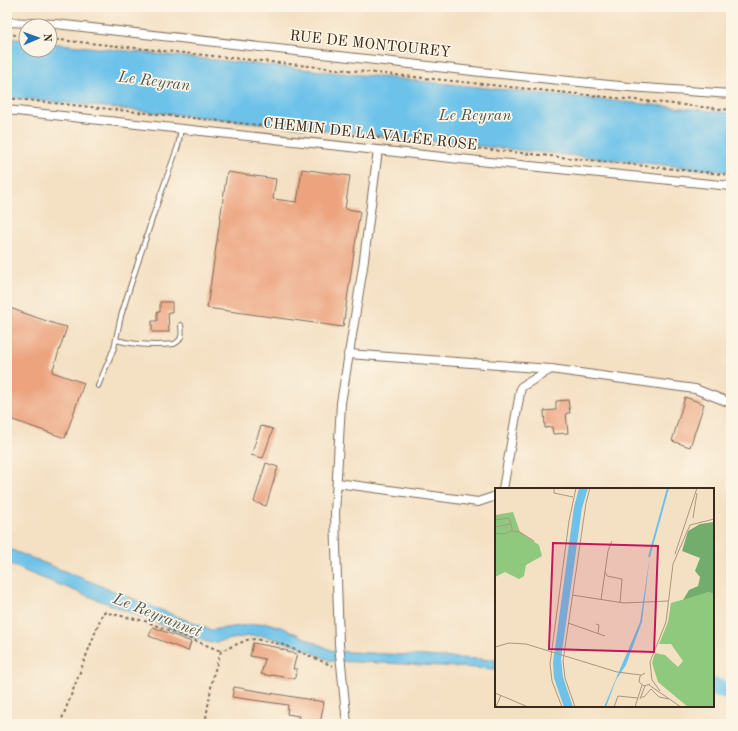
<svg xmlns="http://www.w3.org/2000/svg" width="738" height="731" font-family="'Old Standard TT',serif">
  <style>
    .water { fill: #6dc2ea; stroke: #547684 }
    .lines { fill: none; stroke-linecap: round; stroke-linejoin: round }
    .river { stroke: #6dc2ea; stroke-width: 18 }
    .building { fill: #eca37e }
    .service-casing { stroke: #7c6a58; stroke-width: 6 }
    .minor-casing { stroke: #7c6a58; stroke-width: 10 }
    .secondary-casing { stroke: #7c6a58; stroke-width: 13 }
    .path { stroke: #7c6a58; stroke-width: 2; stroke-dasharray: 3 3; stroke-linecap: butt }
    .service { stroke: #fff; stroke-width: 4 }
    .minor { stroke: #fff; stroke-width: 8 }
    .secondary { stroke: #fde5c5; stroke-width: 11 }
    .labels { text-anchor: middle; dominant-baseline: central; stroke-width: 3.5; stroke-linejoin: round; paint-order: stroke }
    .street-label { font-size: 15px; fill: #3b2a1e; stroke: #fcf5e5 }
    .water-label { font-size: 16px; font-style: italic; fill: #4a585b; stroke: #fcf5e5 }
    .inset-river { fill: none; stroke: #6dc2ea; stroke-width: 2 }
    .inset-road { fill: none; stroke: #aa9781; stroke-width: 1 }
    .view { fill: #c2185b; fill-opacity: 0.15; stroke: #c2185b; stroke-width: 2 }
    .inset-edge { fill: none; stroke: #3b2a1e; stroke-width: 2 }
  </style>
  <rect width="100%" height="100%" fill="#fcf5e5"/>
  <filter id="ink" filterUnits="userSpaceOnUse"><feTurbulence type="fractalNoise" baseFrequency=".025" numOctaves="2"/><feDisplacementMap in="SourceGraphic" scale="8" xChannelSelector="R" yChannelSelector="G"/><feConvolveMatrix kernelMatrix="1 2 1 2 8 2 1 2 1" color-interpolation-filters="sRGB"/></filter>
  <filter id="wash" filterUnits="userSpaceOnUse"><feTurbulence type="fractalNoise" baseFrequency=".012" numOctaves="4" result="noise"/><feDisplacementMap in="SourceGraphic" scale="16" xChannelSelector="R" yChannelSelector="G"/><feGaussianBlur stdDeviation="0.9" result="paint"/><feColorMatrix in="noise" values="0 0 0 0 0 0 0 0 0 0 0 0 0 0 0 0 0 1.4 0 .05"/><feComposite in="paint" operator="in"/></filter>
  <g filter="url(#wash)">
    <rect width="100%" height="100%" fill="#f4e0c3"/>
    <g class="water">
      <path d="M7 38 26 40V50H50V43L731 113V172L7 97Z"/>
      <path d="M7 548 211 630 248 625 267 623 284 628 333 651 496 660V669L384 663 331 661 295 645 264 636H248L211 643 195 638 27 572 7 563Z"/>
    </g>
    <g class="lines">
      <path class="river" d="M713 687 731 691"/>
    </g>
    <g id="blocks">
      <g class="building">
        <path d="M302 169 350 176 345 209 360 211 343 327 207 308 227 172 276 179 273 199 297 202Z"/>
        <path d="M160 302H172V312H168L169 332H152V321H157V312H160Z"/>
        <path d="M7 307 55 324 67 327 52 372 84 383 65 438 7 418Z"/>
        <path d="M685 397 704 404 690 447 672 441Z"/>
        <path d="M568 400 570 413H566L568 433 553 434 552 427 545 428 544 411 556 410V401Z"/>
        <path d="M261 426 273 429 263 458 251 455Z"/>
        <path d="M266 463 278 467 266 506 254 502Z"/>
        <path d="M153 627 191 642 188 651 149 636Z"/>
        <path d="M253 643 280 648V649L288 651 287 652 297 654 293 669H297L295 679 271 675V676L261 674 265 659 250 656Z"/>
        <path d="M234 687 324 702 320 724H296L299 716 287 714 288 705 232 697Z"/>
      </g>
    </g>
  </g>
  <g filter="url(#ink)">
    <use href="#blocks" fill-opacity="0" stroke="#7c6a58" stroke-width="1"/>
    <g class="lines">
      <g class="service-casing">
        <g id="service">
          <path d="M116 340C135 345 155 346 174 344 183 340 182 333 181 325"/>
          <path d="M98 386 114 348 121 316 130 287 154 213 178 146 181 129"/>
        </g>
      </g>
      <g class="minor-casing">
        <g id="minor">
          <path d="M7 22 56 24 481 72 629 87 731 94"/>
          <path d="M7 110 479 161 731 186"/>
          <path d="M348 354 551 369 695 389 731 403"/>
          <path d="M337 483 478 502 496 496"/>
          <path d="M503 489 521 387 551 369"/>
          <path d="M347 724 339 644 335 514 341 403 363 267 378 150"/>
        </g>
      </g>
      <g class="secondary-casing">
        <path id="secondary" d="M7 724H8"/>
      </g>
      <g class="path">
        <path d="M7 34 26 36"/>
        <path d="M50 39 731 110"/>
        <path d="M7 98 360 136 731 175"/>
        <path d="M60 724 103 612 145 621 221 651"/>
        <path d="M205 724 213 676 221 651 247 640 255 639 284 645 333 666"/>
      </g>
      <use href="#service" class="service"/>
      <use href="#minor" class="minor"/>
      <use href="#secondary" class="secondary"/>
    </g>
  </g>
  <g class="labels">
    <g class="street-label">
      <text transform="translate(370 45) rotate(6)">RUE DE MONTOUREY</text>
      <text transform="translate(370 135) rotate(6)">CHEMIN DE LA VALÉE ROSE</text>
    </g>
    <g class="water-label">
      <text transform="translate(154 82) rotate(7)">Le Reyran</text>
      <text x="475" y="116">Le Reyran</text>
      <text transform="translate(157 616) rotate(22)">Le Reyrannet</text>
    </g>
  </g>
  <g transform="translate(495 488)">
    <rect width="219" height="219" fill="#f4e0c3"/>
    <path d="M18 24 25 44 44 57 47 68 31 77 29 88 24 91 10 84 0 89V27ZM214 104 219 106V219H193L163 194 157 175 160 165 170 167 183 179 188 173 176 156H164L173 134 176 115Z" fill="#8fc97e"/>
    <path d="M219 34V106L214 104 188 112 194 102 203 98 204 94 205 89 200 83 205 70 187 63 193 43 205 36Z" fill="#73ad6d"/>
    <path d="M84 0H93L87 20 66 171 68 189 78 219H69L59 190 58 175 79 19ZM155 67 147 134 131 177 121 192 111 219H109L145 134Z" fill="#6dc2ea"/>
    <path class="inset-river" d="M154 69 173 0"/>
    <path class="inset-road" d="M59 0V5L78 9M198 30 202 5M0 32 14 30 17 40V43L9 46 0 45M0 39 16 36M17 43 25 44 39 53M180 66 202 0M110 84 112 88 127 91 125 115M77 107 129 115 173 113M106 112 113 63 117 53M73 135 110 148M101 136 104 137 103 146M0 159 14 155 31 156 122 184 146 187M150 185 145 188 144 194 149 198 155 196M154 197 186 219M165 203 157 192 155 174 171 134 178 76 195 37 219 31M0 205 33 219M146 209H149L156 201 164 209 174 211M145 211 150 198M1 219 6 207M67 219 57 193 55 176 74 33 81 0M80 219 70 190 68 173 91 15 95 0M119 219 123 208 143 210M140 219 147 197"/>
    <path class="view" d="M58 55 163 58 159 164 54 161Z"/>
    <rect width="219" height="219" class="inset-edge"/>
  </g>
  <rect width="738" height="731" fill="none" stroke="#fcf5e5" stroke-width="24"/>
  <g transform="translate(38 38) rotate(88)"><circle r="19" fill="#fcf5e5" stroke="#afa495"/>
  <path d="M0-3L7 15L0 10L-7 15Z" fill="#1f6fb2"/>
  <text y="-6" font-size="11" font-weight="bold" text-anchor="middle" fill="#3b2a1e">N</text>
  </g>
</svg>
